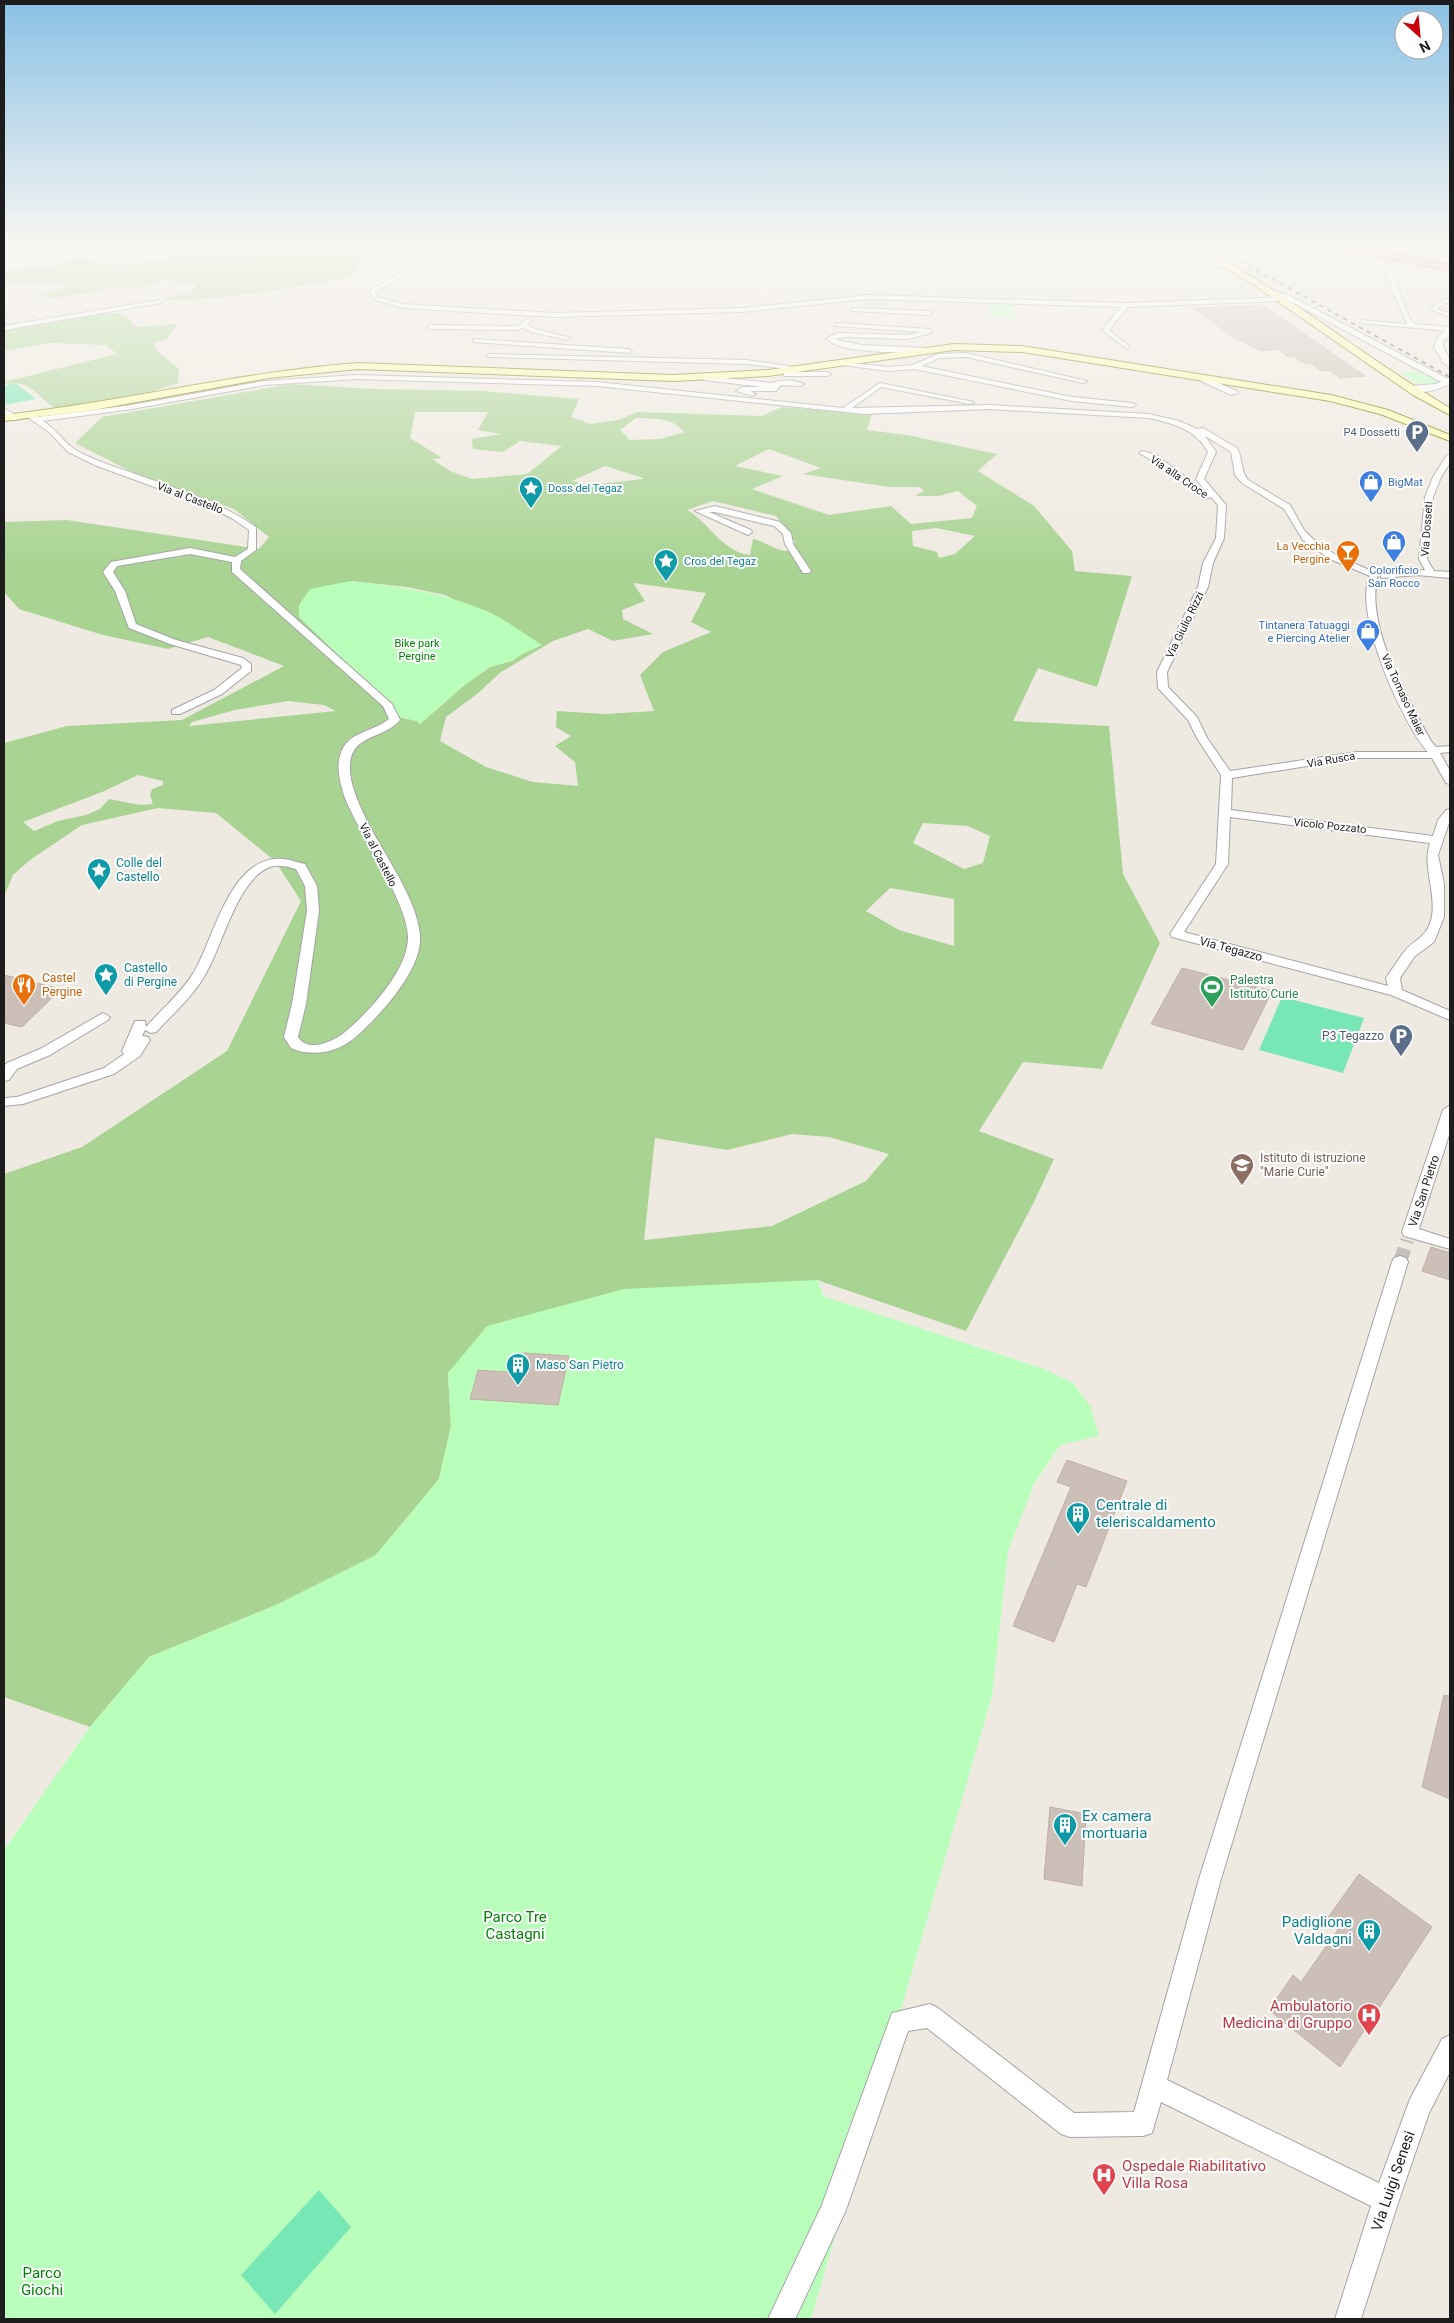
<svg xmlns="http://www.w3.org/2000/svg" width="1454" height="2323" font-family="Roboto,sans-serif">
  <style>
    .forest { fill: #a8d392; fill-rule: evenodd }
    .park { fill: #b9ffbb }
    .pitch { fill: #77e7b6 }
    .building { fill: #cbbfb7; stroke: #c2afa2 }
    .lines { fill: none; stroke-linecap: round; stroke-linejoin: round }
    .minor-tunnel { stroke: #c5c1ba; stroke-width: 14; stroke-dasharray: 14 7; stroke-linecap: butt }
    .minor-casing { stroke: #a4a4a4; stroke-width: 2 }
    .tertiary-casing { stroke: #a4a4a4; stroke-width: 2 }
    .secondary-casing { stroke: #707700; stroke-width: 2 }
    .trunk-casing { stroke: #e91366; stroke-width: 2 }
    .minor { fill: #fff; fill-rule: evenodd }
    .tertiary { fill: #fff; fill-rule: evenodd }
    .secondary { fill: #ffffaf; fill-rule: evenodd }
    .trunk { fill: #f7a698; fill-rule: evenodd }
    .rail { stroke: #6b6b6b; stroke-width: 2; stroke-dasharray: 4.5 4.5; stroke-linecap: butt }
    .labels { text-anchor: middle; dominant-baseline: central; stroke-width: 4; stroke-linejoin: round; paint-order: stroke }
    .far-service-label { font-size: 11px; fill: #4e5e75; stroke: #fff; text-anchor: end }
    .far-street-label { font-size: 11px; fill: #1d1d1d; stroke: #fff }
    .far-shop-label { font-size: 11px; fill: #366cbe; stroke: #fff; text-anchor: start }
    .far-culture-label { font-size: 11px; fill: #0d838f; stroke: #fff; text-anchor: start }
    .far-food-label { font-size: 11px; fill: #c56008; stroke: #fff; text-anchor: end }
    .far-park-label { font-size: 11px; fill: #018505; stroke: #fff }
    .culture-label { font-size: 12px; fill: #0d838f; stroke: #fff; text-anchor: start }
    .street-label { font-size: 12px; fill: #1d1d1d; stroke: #fff }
    .food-label { font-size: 12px; fill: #c56008; stroke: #fff; text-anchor: start }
    .leisure-label { font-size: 12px; fill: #27864d; stroke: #fff; text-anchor: start }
    .service-label { font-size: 12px; fill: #4e5e75; stroke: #fff; text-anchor: end }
    .education-label { font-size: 12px; fill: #785e54; stroke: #fff; text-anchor: start }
    .near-culture-label { font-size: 15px; fill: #0d838f; stroke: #fff; text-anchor: start }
    .near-park-label { font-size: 15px; fill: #018505; stroke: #fff }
    .near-health-label { font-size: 15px; fill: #be3a42; stroke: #fff; text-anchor: end }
    .near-street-label { font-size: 15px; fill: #1d1d1d; stroke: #fff }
  </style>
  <rect width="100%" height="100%" fill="#efeae1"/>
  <g class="forest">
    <path d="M119 244H285L299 246 304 244H377L363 253 353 277C289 287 224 301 160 300L192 292 195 284 163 280 145 287H109L92 292 53 298 40 295 71 285 4 281V271L54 268 66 259H89L105 264 167 260 173 254 118 248Z"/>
    <path d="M404 244H455L428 260 382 257 407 249Z"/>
    <path d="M123 313 136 327 178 324 166 340 155 342 156 350 179 369 178 383 151 392 56 409C35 395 31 380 4 384V382L117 354 106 345 51 343 5 351 4 329 94 314Z"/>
    <path d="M291 384 373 389 483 391 579 399 571 417 590 424 619 420 637 412 762 416 782 407 872 414 867 430 907 435 997 454 978 471 1034 506 1072 551 1075 571 1132 576 1097 687 1038 668 1013 721 1109 726 1123 874 1160 943 1102 1069 1023 1062 979 1131 1054 1159 1034 1202 966 1331 817 1280 448 1373 451 1426 439 1479 376 1555 276 1605 149 1657 90 1727 4 1697V1174L82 1147 227 1051 301 901 275 861 216 813 158 808 82 825 30 860 13 875 4 896V743L67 726 182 720 284 666 208 637 168 649 103 635 19 609 4 592V522L67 520 259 549 269 537 234 509 136 474 75 443 102 417ZM415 412H488L478 430 501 434 472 439 473 449 503 452 520 441 562 446 527 474 472 479 450 471 432 459 442 458 410 438ZM636 418C652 418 675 418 684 432L661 439 630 440 620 430ZM769 449 821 468 803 474 889 487H919L924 491 915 496H938L958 491 977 506 972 518 911 524 891 506 829 515 752 489 783 476 735 466ZM605 466 643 478V479L590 485 572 481ZM713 501 776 516 795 542 789 551C775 551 767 542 753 539L750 555C722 552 710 523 687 510ZM936 528 975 536 955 554 939 558 937 552 913 546 912 531ZM351 581 407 587 445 595 542 645 522 654 512 661 490 667 462 687 420 724 417 721 399 717ZM633 583 706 593 691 622 711 632 663 652 640 675 654 711 605 714 557 711 556 727 571 736 555 746 575 762 578 786 533 782 486 767 440 741 446 717 477 694 501 672 553 641 588 629 613 641 653 634 623 619 622 610 645 601ZM288 701 324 705 336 711 189 726 192 722 235 710ZM138 775 163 781V785L152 789 150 795 153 804 140 805 109 799 100 809 86 815 58 821 34 831 23 822 102 792ZM923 823 968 826 990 836 983 863 964 869 913 843ZM890 888 954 899V946L899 930 866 911ZM792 1134 829 1137 889 1154 866 1181 772 1226 644 1240 655 1138 727 1150Z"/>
  </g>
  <g class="park">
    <path d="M990 302 1015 303 1014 318 987 315 991 306Z"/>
    <path d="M1423 371 1440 380 1433 386C1420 385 1411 381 1401 373Z"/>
    <path d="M351 581C401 587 448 593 493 614 510 623 526 635 542 645L522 654 512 661 490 667 462 687 420 724 417 721 399 717 396 711 299 617V605L310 589Z"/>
    <path d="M818 1280 823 1296 1044 1369 1073 1383 1090 1406 1099 1436 1060 1445 1034 1484 1008 1551 992 1696 811 2319H4V1850L90 1727 149 1657 276 1605 376 1555 439 1479 451 1426 448 1373 487 1326 624 1289Z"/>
  </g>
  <g class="pitch">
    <path d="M15 383 36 399 4 405V386Z"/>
    <path d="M1282 997 1364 1018 1343 1073 1259 1050Z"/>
    <path d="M319 2190 351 2227 275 2314 241 2275Z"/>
  </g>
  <g class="building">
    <path d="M1262 305 1332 353 1365 376 1340 378 1329 370 1321 371 1310 363H1304L1293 356H1287L1277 349 1261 351 1233 337 1193 308Z"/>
    <path d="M1182 968 1272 991 1243 1050 1151 1024Z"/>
    <path d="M4 975 61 989 22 1027 4 1023Z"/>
    <path d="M1431 1247 1450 1253V1280L1422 1271Z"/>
    <path d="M524 1353 569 1356 558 1405 470 1399 478 1370 519 1373Z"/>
    <path d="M1067 1460 1127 1481 1086 1587 1077 1584 1054 1642 1013 1626 1071 1487 1057 1482Z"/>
    <path d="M1444 1695 1450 1696V1799L1422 1787Z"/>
    <path d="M1050 1807 1086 1814 1082 1886 1044 1879Z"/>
    <path d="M1359 1874 1432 1927 1340 2067 1269 2010 1293 1975 1301 1982 1339 1928 1327 1919Z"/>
  </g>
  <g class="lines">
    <path class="minor-tunnel" d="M1400 1262 1407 1240"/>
    <g class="minor-casing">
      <g id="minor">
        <path d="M450 244H457L375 292 378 297 402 304 554 313 742 308 868 295 1126 303 1282 297 1271 293 1273 290 1290 296 1450 380V384H1445L1284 298 1282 301 1128 307 1109 330 1129 346V348L1127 349 1102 330 1121 307 868 299 742 312 554 317 402 308 373 299 370 290Z"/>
        <path d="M1397 244H1404L1396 250H1392Z"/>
        <path d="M1371 258 1388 263 1410 319 1415 324 1450 327V331L1360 323 1362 320 1407 324 1384 269 1366 264V260ZM1371 262 1382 264 1383 265 1372 263Z"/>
        <path d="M1166 263H1229L1232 265 1229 267 1164 266Z"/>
        <path d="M1445 299 1450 300 1437 309 1450 313V317L1429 309Z"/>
        <path d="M159 300 161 303 4 330V326Z"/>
        <path d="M853 308 929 311 932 313 929 315 851 311Z"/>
        <path d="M529 318 532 320 528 325 535 329 571 338 568 340 531 332 523 328 517 330 430 329 427 327 430 325 517 326Z"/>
        <path d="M837 323 930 329 932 333 907 339 847 337 834 339 861 345 929 348 932 350 929 352C903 352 846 355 826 339L837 333 907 335 922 332 835 326Z"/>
        <path d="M475 339 629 349 632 351 629 353 473 342V340Z"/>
        <path d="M966 353 1087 381 1083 383 966 357 939 358 921 366 1072 397 1132 403 1136 405 1132 407 1072 401 914 369 888 371 828 363 832 361 888 367 913 365 938 354Z"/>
        <path d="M489 354 746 360 801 368 797 370 746 364 487 357V355Z"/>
        <path d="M787 372H827L831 374 827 376H784V372Z"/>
        <path d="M357 375 597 382 843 408 880 383 974 402 970 404 881 387 852 408 989 405 1149 414 1179 421 1197 429 1203 428 1237 448C1243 458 1240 470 1248 480L1290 505 1304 530 1317 543 1336 555 1378 574C1364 625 1407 697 1431 741L1436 747 1450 746V752L1440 753 1450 771V784L1446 783 1432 758H1357L1232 778 1231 810 1433 836 1438 820 1446 810 1450 809V820L1438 855 1444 884V917L1434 942 1415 956 1400 978 1402 990 1450 1011V1020L1391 995 1172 937 1170 934 1216 864 1221 775 1197 738 1188 720 1158 688 1157 672 1198 587 1203 563 1216 538 1218 505 1211 497 1204 499 1150 459 1139 453 1143 451 1156 455 1208 494 1196 479 1208 452C1196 429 1172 423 1149 418L989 409 864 414 597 386 357 379 265 385 132 409 43 421C56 429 63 441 74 449 90 459 110 465 127 471 171 487 217 500 256 527V550L241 561 240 569 392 704 400 720C385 739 351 734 350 765 349 783 358 802 366 819 382 852 417 898 420 935 423 969 381 1014 358 1035 340 1052 313 1058 291 1048L284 1037 292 1004 307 911 305 886 296 869C288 867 279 864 270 867 237 879 222 948 204 977 191 998 173 1014 156 1032L151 1033 145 1030 142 1036 148 1037 150 1040 140 1056 114 1074 23 1104 4 1106V1098L17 1097 104 1068 124 1054 122 1051 135 1021H145L146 1027C162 1009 181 993 194 972 215 936 230 855 283 859 290 859 298 863 305 864L317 886 319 911 306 1004 298 1037C308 1053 333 1042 345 1032 369 1012 409 969 408 936 406 899 360 836 345 798 340 783 335 765 342 750 351 731 375 731 389 719L383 706 232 572V562L190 554 117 566 113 572 125 591 136 624 176 640 243 658 251 664V671L222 694 180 714H172V710L214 690 242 668 241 665 170 644 129 628 115 591 103 572 111 562 190 548 235 557 248 549 249 530 233 519 209 507 97 466 68 452 50 433 29 418 33 416 37 417 132 405 265 381ZM1205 436 1231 452 1235 475 1242 483 1284 509 1303 540 1330 559 1370 576C1352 611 1403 725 1428 752H1357L1230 771 1207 738 1197 717 1168 687 1167 672 1208 587 1213 563 1224 538 1226 505 1204 479 1216 452ZM1230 817 1430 843C1422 866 1436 891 1432 916 1428 938 1415 938 1404 952 1398 960 1392 969 1386 978L1388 986 1184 932 1228 864Z"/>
        <path d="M1200 375 1237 391 1238 393 1231 395 1197 379 1196 377Z"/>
        <path d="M704 376 773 383C778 379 797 380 804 384L800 386 781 385 776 391H750L756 394 752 396 736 391 742 387H763L704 380Z"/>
        <path d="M4 408 17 416V420H11L4 414Z"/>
        <path d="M1447 455H1450V463L1441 477 1433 497 1427 559 1434 571 1450 572V578L1417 575 1381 578V574L1425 570 1419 559 1425 497 1433 477Z"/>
        <path d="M715 506 780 522 791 533 793 544 811 571 809 573H803L785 544 783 534 774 526 715 512H709L751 530 752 532 748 535 695 511Z"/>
        <path d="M103 1013 110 1017 108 1020 50 1055 17 1069 9 1080 4 1081V1066L7 1063 40 1049Z"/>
        <path d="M1450 1105V1132L1419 1229 1450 1239V1249L1404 1236 1402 1232 1443 1110Z"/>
        <path d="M1400 1256 1406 1258 1408 1262 1221 1879 1167 2080 1379 2183 1410 2099 1442 2039 1450 2035V2072L1429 2113 1399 2200 1361 2319H1335L1371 2206 1161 2102 1152 2133 1143 2136 1070 2137 1061 2134 927 2028 908 2031 846 2210 795 2319H768L822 2205 892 2013 930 2004 938 2008 1074 2113 1134 2112 1199 1879 1392 1262 1394 1258Z"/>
      </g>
    </g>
    <g class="tertiary-casing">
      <g id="tertiary">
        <path d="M1365 244H1380L1450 258V262Z"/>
        <path d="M1447 329H1450V335L1444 340 1443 347 1450 360V368L1443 362 1434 347 1437 338Z"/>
        <path d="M1450 377V384C1440 389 1417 397 1407 389L1412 386 1436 384Z"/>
      </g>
    </g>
    <g class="secondary-casing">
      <g id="secondary">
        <path d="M1187 244H1197C1286 292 1363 357 1450 408V415L1413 395 1254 285Z"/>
        <path d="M954 344 1022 346 1331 395 1388 410 1450 435V441L1380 414 1330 401 1022 352 954 350 768 376 673 381 358 369 269 378 93 410 4 421V415C123 402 239 372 358 363L673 375 768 370Z"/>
      </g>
    </g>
    <g class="trunk-casing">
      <path id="trunk" d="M1329 244H1348L1450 265V271L1334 247Z"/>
    </g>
    <use href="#minor" class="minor"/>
    <use href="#tertiary" class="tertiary"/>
    <use href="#secondary" class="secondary"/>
    <use href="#trunk" class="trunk"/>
    <path class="rail" d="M1209 244 1450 377"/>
  </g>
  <linearGradient id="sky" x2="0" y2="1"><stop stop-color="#8ac1e5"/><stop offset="0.43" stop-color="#f8f6f2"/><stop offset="1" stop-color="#f8f6f2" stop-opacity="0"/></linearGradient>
  <rect width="1454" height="569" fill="url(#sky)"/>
  <defs>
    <g id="parking-pin" transform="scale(1.25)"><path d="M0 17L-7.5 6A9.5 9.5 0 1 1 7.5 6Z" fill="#5c6f8a" stroke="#fff"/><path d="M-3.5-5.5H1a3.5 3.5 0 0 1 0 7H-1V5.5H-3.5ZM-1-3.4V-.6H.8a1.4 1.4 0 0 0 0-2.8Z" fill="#fff"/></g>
    <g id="shop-pin" transform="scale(1.25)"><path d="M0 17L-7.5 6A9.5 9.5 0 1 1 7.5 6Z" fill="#3f7fe0" stroke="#fff"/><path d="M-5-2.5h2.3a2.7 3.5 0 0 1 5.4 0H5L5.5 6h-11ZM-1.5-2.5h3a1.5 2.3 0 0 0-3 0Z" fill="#fff"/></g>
    <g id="sight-pin" transform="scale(1.25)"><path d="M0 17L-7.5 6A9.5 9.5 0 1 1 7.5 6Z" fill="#0f9aa8" stroke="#fff"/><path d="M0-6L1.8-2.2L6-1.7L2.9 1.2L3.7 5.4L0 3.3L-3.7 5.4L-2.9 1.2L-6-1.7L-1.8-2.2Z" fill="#fff"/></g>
    <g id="bar-pin" transform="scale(1.25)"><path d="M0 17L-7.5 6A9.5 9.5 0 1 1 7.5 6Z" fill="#e8710a" stroke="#fff"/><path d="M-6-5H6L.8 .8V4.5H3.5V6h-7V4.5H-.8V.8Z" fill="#fff"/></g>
    <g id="restaurant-pin" transform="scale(1.25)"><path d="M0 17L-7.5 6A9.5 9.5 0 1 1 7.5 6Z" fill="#e8710a" stroke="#fff"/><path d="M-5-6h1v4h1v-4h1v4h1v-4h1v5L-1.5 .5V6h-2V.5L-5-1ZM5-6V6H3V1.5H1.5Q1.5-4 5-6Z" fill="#fff"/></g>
    <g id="stadium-pin" transform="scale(1.25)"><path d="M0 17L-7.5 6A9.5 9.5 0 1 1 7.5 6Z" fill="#2e9e5b" stroke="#fff"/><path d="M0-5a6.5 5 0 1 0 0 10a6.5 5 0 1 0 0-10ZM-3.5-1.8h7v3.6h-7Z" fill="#fff"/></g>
    <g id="school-pin" transform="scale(1.25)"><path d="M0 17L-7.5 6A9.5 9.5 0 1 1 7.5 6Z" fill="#8d6e63" stroke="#fff"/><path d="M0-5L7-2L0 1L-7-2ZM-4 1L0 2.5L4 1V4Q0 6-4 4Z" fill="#fff"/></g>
    <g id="building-pin" transform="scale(1.25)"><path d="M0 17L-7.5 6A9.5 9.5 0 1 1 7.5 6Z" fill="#0f9aa8" stroke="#fff"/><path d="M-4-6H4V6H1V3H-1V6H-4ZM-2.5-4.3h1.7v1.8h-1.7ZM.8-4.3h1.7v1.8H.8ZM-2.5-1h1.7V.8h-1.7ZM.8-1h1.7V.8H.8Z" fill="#fff"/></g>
    <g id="hospital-pin" transform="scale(1.25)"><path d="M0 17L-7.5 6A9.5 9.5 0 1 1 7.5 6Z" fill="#e0444e" stroke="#fff"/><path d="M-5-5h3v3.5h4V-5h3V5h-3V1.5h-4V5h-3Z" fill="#fff"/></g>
  </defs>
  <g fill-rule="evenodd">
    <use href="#parking-pin" x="1417" y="432"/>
    <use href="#shop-pin" x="1371" y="482"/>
    <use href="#sight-pin" x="531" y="488"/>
    <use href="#shop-pin" x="1394" y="542"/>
    <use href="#bar-pin" x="1348" y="552"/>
    <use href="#sight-pin" x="666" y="561"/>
    <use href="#shop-pin" x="1368" y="631"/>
    <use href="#sight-pin" x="99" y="870"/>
    <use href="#sight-pin" x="106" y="975"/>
    <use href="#restaurant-pin" x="24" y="985"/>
    <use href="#stadium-pin" x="1212" y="987"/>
    <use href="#parking-pin" x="1401" y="1036"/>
    <use href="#school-pin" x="1242" y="1165"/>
    <use href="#building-pin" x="518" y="1365"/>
    <use href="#building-pin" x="1078" y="1514"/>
    <use href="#building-pin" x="1065" y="1825"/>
    <use href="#building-pin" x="1369" y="1931"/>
    <use href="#hospital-pin" x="1369" y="2015"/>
    <use href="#hospital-pin" x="1104" y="2175"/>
  </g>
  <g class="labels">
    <g class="far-service-label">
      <text x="1400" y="432">P4 Dossetti</text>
    </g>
    <g class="far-street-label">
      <text transform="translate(1179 477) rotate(34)">Via alla Croce</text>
      <text transform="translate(190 498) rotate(21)">Via al Castello</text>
      <text transform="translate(1427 529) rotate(-86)">Via Dosseti</text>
      <text transform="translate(1185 625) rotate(-64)">Via Giulio Rizzi</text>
      <text transform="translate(1403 695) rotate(65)">Via Tomaso Maier</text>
      <text transform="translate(1331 760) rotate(-10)">Via Rusca</text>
      <text transform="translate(1330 826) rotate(6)">Vicolo Pozzato</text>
      <text transform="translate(378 855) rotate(63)">Via al Castello</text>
    </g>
    <g class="far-shop-label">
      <text x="1388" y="482">BigMat</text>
      <text x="1394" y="570" text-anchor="middle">Colorificio<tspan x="1394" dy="13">San Rocco</tspan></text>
      <text x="1350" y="625" text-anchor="end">Tintanera Tatuaggi<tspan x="1350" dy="13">e Piercing Atelier</tspan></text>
    </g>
    <g class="far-culture-label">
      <text x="548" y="488">Doss del Tegaz</text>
      <text x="684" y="561">Cros del Tegaz</text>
    </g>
    <g class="far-food-label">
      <text x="1330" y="546">La Vecchia<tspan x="1330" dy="13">Pergine</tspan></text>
    </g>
    <g class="far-park-label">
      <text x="417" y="643">Bike park<tspan x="417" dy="13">Pergine</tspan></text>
    </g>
    <g class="culture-label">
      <text x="116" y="863">Colle del<tspan x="116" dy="14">Castello</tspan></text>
      <text x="124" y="968">Castello<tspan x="124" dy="14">di Pergine</tspan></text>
      <text x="536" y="1365">Maso San Pietro</text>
    </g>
    <g class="street-label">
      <text transform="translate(1231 949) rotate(15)">Via Tegazzo</text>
      <text transform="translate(1424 1191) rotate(-72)">Via San Pietro</text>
    </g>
    <g class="food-label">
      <text x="42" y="978">Castel<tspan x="42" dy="14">Pergine</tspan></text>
    </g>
    <g class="leisure-label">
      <text x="1230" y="980">Palestra<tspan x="1230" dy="14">Istituto Curie</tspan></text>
    </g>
    <g class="service-label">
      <text x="1384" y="1036">P3 Tegazzo</text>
    </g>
    <g class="education-label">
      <text x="1260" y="1158">Istituto di istruzione<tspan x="1260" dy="14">"Marie Curie"</tspan></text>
    </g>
    <g class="near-culture-label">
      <text x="1096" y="1505">Centrale di<tspan x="1096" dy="17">teleriscaldamento</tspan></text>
      <text x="1082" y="1816">Ex camera<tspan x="1082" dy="17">mortuaria</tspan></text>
      <text x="1352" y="1922" text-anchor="end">Padiglione<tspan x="1352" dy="17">Valdagni</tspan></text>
    </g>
    <g class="near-park-label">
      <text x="515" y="1917">Parco Tre<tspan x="515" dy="17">Castagni</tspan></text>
      <text x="42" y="2273">Parco<tspan x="42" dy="17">Giochi</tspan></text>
    </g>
    <g class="near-health-label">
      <text x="1352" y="2006">Ambulatorio<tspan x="1352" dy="17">Medicina di Gruppo</tspan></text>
      <text x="1122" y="2166" text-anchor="start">Ospedale Riabilitativo<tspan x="1122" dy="17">Villa Rosa</tspan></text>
    </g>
    <g class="near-street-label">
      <text transform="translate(1393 2181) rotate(-71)">Via Luigi Senesi</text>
    </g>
  </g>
  <rect width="1454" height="2323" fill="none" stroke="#1d1d1d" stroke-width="10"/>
  <g transform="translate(1419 35) rotate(153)"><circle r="24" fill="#ffffff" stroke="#a5a5a5"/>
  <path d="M0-4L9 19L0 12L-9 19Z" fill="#c9000a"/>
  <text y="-8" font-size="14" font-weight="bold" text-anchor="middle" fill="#1d1d1d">N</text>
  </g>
</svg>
